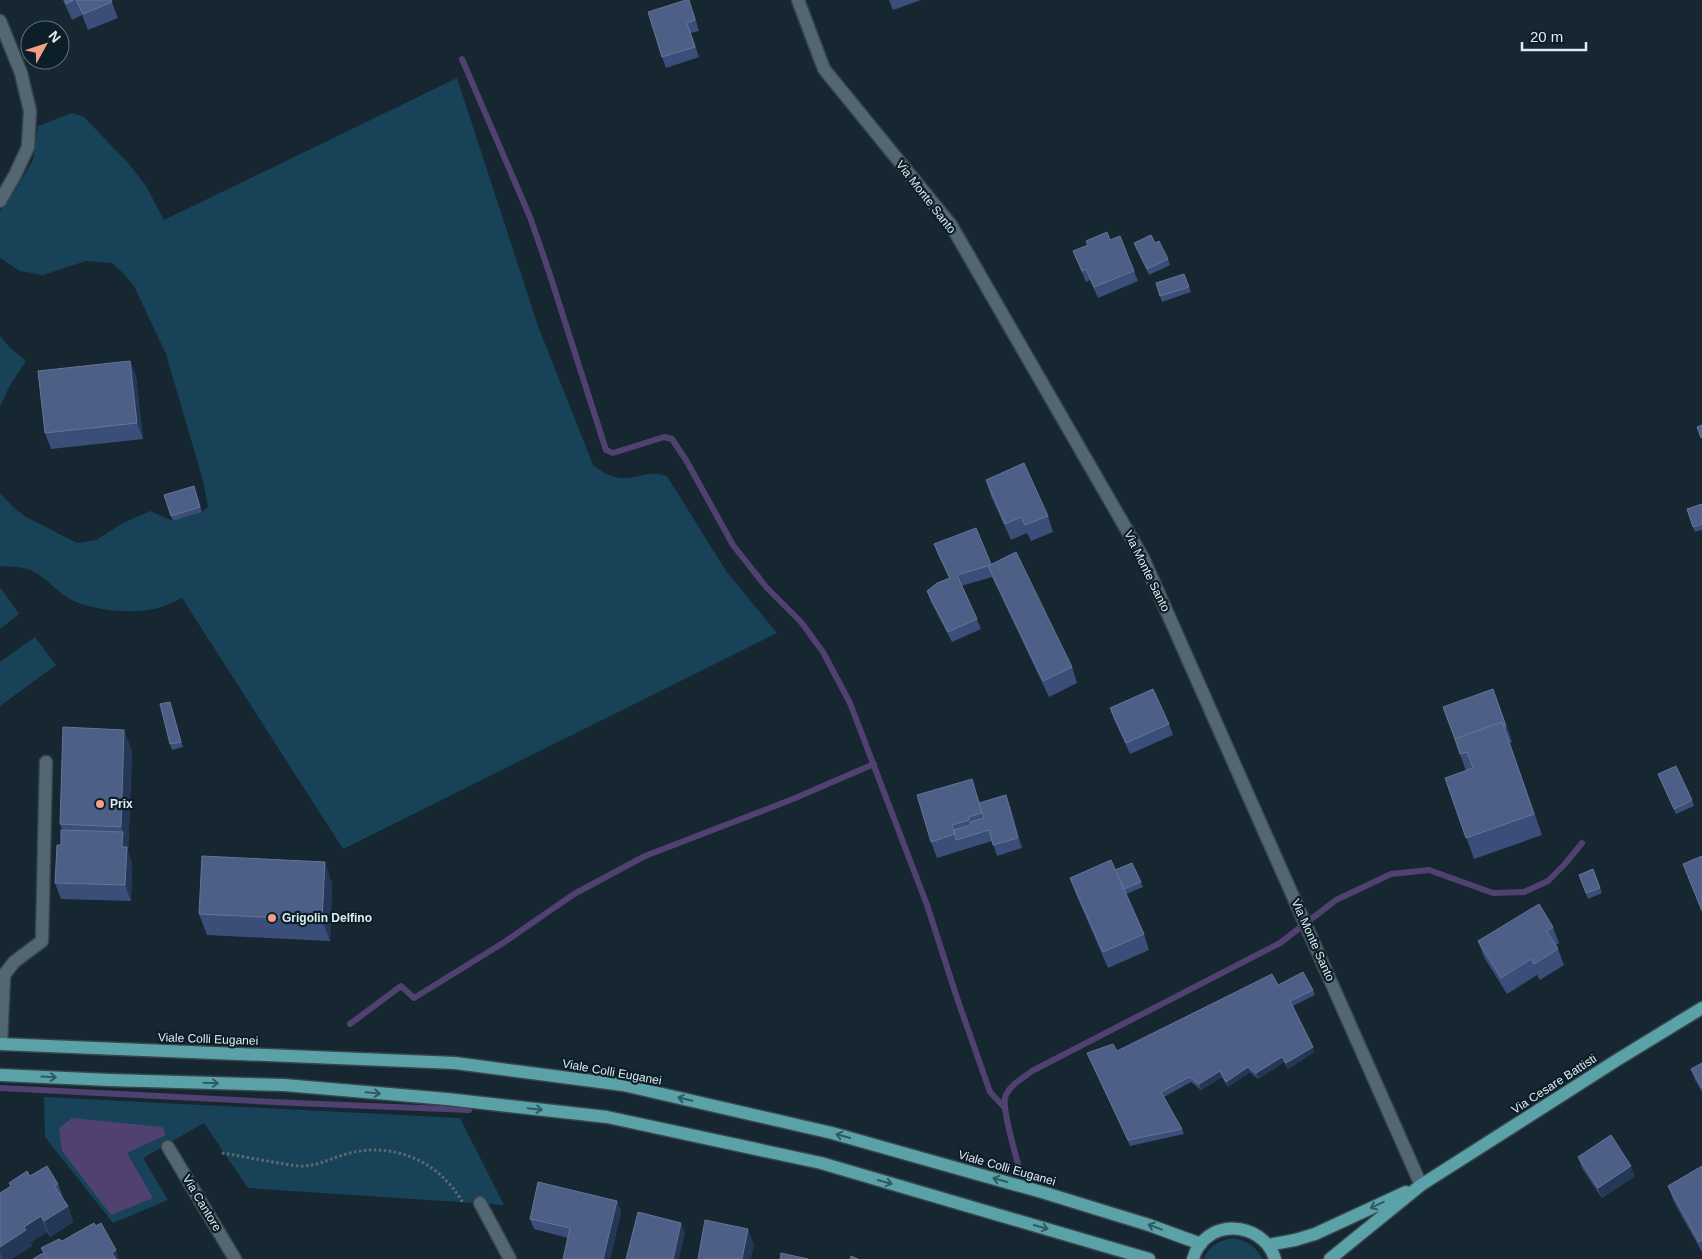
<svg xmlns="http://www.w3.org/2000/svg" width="1702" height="1259" font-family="Helvetica,sans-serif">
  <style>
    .green { fill: #184257 }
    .water { fill: #514171 }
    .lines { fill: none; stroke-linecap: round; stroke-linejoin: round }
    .stream { stroke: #514171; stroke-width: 6 }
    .minor-casing { stroke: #37454d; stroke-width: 15 }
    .major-casing { stroke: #37454d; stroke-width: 15 }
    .path { stroke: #5c6b73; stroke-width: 3; stroke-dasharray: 2.5 2.5; stroke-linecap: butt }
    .minor { stroke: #536772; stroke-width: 12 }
    .major { stroke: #5ba1a8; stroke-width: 12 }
    .wall { fill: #3b4e79 }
    .shaded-wall { fill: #253757 }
    .building { fill: #4d5f86; stroke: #647597 }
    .oneway { stroke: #305961 }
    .poi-dot { fill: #f39f86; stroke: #0c1e27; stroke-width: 2 }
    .labels { text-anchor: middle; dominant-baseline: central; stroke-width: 4.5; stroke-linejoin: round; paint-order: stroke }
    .street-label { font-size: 12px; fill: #e0ecf2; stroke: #0c1e27 }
    .poi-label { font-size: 12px; font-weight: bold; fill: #e0ecf2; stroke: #0c1e27; text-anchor: start }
  </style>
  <rect width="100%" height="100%" fill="#162731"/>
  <g class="green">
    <path d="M457 78 538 326 593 465C628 493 638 466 667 476L726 571 777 633 343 849 182 598C175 601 168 605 161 607 139 615 95 611 74 601 58 594 47 577 30 570 21 567 10 566 0 566V493L13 507 26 517 77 543 96 540 123 523 150 511 173 521 202 512 208 507 202 477 166 354 134 286 123 273 112 263 86 261 43 275 20 271 0 258V211L14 192 33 160 38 126 72 113 84 117 129 164 146 186 164 220Z"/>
    <path d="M0 336 10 348 26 361 9 387 0 407Z"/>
    <path d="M0 587 19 614 0 629Z"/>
    <path d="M35 637 56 665 0 706V662Z"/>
    <path d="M44 1097 460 1118 504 1205 248 1188 204 1123 143 1158 168 1200 113 1223 45 1137Z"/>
    <path d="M1232 1238C1247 1240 1255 1246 1263 1259H1203C1209 1246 1218 1241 1232 1238Z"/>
  </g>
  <path class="water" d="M72 1118 162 1127 166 1135 127 1153 153 1198 111 1215 62 1151 59 1128Z"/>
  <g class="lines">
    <g class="stream">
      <path d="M462 59 530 217 549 272 606 450 613 453 664 437 672 439 686 460 733 545 766 587 801 622 823 652 850 703 927 905 957 998 990 1092 1004 1107"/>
      <path d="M350 1024 401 986 414 998 503 943 574 894 645 856 793 799 874 764"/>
      <path d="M0 1088 295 1103 469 1110"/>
      <path d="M1019 1168C1016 1155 1000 1104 1006 1095 1011 1084 1023 1078 1032 1071L1280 943 1336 900 1391 874 1429 870 1493 893 1524 892 1548 881 1565 864 1582 843"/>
    </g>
    <g class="minor-casing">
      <g id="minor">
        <path d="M798 0 824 69 951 225 1143 558 1421 1185"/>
        <path d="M0 21 21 73 30 111 28 147 15 175 0 201"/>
        <path d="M1 1044 4 975 14 962 42 941 46 762"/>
        <path d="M168 1147 235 1259"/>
        <path d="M480 1203 510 1259"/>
      </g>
    </g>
    <g class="major-casing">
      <g id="major">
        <path d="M0 1044 455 1063 623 1085 832 1133 1045 1193 1149 1225 1201 1244"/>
        <path d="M0 1075 110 1080 284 1085 447 1099 607 1117 821 1163 1149 1259"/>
        <path d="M1268 1245 1295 1240 1315 1234 1406 1192"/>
        <path d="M1193 1259C1204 1218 1262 1219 1275 1259"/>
        <path d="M1330 1259 1421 1185 1617 1060 1702 1008"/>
      </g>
    </g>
    <path class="path" d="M222 1153C241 1156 260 1160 279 1163 286 1164 294 1166 302 1166 319 1166 333 1157 350 1153 395 1142 440 1162 463 1203"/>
    <use href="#minor" class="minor"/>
    <use href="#major" class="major"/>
  </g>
  <g class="wall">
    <path d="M63 0H111L118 18 88 30 82 15 72 20Z"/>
    <path d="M889 0H921L893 10Z"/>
    <path d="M693 10 699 31 691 33 699 57 666 68 662 57Z"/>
    <path d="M1110 240 1134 271 1138 281 1098 298 1090 280 1086 282 1073 251Z"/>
    <path d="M1134 243H1155L1168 259 1170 265 1149 275Z"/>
    <path d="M1184 274 1191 292 1162 302 1156 283Z"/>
    <path d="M130 361 136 377 143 439 51 449 45 433Z"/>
    <path d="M986 480 1048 516 1053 532 1031 541 1027 533 1011 540 991 496Z"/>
    <path d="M194 486 202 512 173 521 164 495Z"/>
    <path d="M1702 504V530L1695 532 1687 509Z"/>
    <path d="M934 544 991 564 1072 667 1077 683 1049 697 992 577 961 586 977 619 981 629 952 642 931 602 927 591 949 578 938 555Z"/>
    <path d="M1493 689 1512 742 1510 743 1542 835 1474 859 1445 778 1466 771 1443 707Z"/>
    <path d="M170 702 183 747 172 750 170 744Z"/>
    <path d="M1110 708 1169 724 1173 735 1130 754 1114 719Z"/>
    <path d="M132 751 128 852 132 863 131 901 61 899 55 883 61 845 62 830 60 824Z"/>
    <path d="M1658 774 1692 800 1694 806 1676 814Z"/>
    <path d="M977 795 980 803 1010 806 1022 848 997 856 992 841 937 858 931 842Z"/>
    <path d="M1593 869 1602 893 1588 899 1579 875Z"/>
    <path d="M1115 870 1141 882 1143 887 1126 894 1144 934 1149 950 1108 968 1076 894 1070 878Z"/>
    <path d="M332 883 330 941 207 935 199 914Z"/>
    <path d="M1553 927 1559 943 1556 945 1558 949 1564 965 1540 980 1537 975 1507 994 1484 957 1478 941Z"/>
    <path d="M1278 985 1313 990 1315 995 1293 1006 1314 1052 1288 1069 1284 1062 1258 1079 1250 1072 1228 1087 1222 1077 1201 1090 1191 1082 1164 1097 1182 1129 1184 1134 1130 1146 1087 1053 1117 1051Z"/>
    <path d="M1702 1063V1092L1695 1080 1691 1069Z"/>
    <path d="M1578 1157 1635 1176 1602 1198 1582 1168Z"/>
    <path d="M1702 1166V1252L1674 1202 1668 1186Z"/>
    <path d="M30 1176 58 1184 64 1200 68 1206 73 1222 50 1237 47 1232 31 1242 32 1246 11 1259H1L0 1258V1193L11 1187 9 1183Z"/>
    <path d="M617 1201 621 1212 610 1259H563L568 1238 534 1229 530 1219Z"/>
  </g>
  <g class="shaded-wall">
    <path d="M130 361 136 377 143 439 137 423Z"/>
    <path d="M170 702 172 707 183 747 181 742Z"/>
    <path d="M124 730 132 751 128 852 132 863 131 901 125 885 122 847 123 832 121 827Z"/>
    <path d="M972 779 977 795 988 829 982 813Z"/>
    <path d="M1006 795 1010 806 1022 848 1018 838Z"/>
    <path d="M325 862 332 883 330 941 322 920Z"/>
    <path d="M1313 1047 1314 1052 1288 1069 1286 1063Z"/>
    <path d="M1282 1057 1284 1062 1258 1079 1256 1073Z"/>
    <path d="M1248 1067 1250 1072 1228 1087 1226 1082Z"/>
    <path d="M1220 1071 1222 1077 1201 1090 1199 1084Z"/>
    <path d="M1631 1166 1635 1176 1602 1198 1598 1188Z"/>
    <path d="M617 1201 621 1212 610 1259H603Z"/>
    <path d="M68 1206 73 1222 50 1237 44 1221Z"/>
    <path d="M41 1216 47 1232 31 1242 32 1246 11 1259H2L0 1253V1247L24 1227Z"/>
    <path d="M681 1223 685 1233 679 1259H673Z"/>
    <path d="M748 1229 754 1245 751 1259H742Z"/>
    <path d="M116 1250 119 1259H115L112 1253Z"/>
  </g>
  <g class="building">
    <path d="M65 0H74L66 4Z"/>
    <path d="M76 0H111L112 2 83 14Z"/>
    <path d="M686 0H689L695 20 687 23 695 47 662 57 648 12Z"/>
    <path d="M1107 232 1110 240 1120 236 1134 271 1094 287 1086 269 1082 271 1073 251 1088 245 1086 241Z"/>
    <path d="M1151 235 1155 243 1159 241 1168 259 1147 269 1134 243Z"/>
    <path d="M1184 274 1189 287 1160 296 1156 283Z"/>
    <path d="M130 361 137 423 45 433 38 371Z"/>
    <path d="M1702 425V437L1701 438 1697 427Z"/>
    <path d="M1024 463 1048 516 1025 525 1021 517 1005 524 986 480Z"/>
    <path d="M194 486 200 507 171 516 164 495Z"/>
    <path d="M1702 504V524L1693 527 1687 509Z"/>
    <path d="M976 528 991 564 988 566 957 575 977 619 948 632 927 591 937 583 950 578 934 544Z"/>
    <path d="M1016 552 1072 667 1043 681 988 566Z"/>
    <path d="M1153 689 1169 724 1126 743 1110 708Z"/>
    <path d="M1493 689 1506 726 1504 727 1502 722 1455 739 1443 707Z"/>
    <path d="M170 702 181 742 170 744 160 704Z"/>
    <path d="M1502 722 1534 814 1466 838 1445 778 1473 768 1467 752 1460 754 1455 739Z"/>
    <path d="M63 727 124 730 121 827 60 824Z"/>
    <path d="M1676 766 1692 800 1674 809 1658 774Z"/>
    <path d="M972 779 982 813 968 817 969 820 952 825 955 834 931 842 917 795Z"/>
    <path d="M1006 795 1018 838 993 845 989 830 956 840 954 830 971 825 970 822 984 818 979 803Z"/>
    <path d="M61 830 123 832 122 847H127L125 885 55 883 57 845H61Z"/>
    <path d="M202 856 325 862 322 920 199 914Z"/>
    <path d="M1702 856V911L1683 864Z"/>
    <path d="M1111 860 1144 934 1103 952 1070 878Z"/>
    <path d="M1132 863 1141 882 1124 889 1115 870Z"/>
    <path d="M1593 869 1600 888 1586 893 1579 875Z"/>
    <path d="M1539 904 1553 927 1547 931 1558 949 1534 964 1531 959 1501 978 1478 941Z"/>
    <path d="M1303 972 1313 990 1290 1001 1313 1047 1286 1063 1282 1057 1256 1073 1248 1067 1226 1082 1220 1071 1199 1084 1189 1077 1161 1092 1182 1129 1128 1140 1087 1053 1113 1044 1117 1051 1272 974 1278 985Z"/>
    <path d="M1702 1063V1088L1691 1069Z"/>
    <path d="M1611 1135 1631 1166 1598 1188 1578 1157Z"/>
    <path d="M47 1166 58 1184 54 1186 68 1206 44 1221 41 1216 24 1227 26 1230 0 1247V1193L11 1186 9 1183 27 1171 30 1176Z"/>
    <path d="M1702 1166V1240L1699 1242 1668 1186Z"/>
    <path d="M538 1182 617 1201 603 1259H563L570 1228 530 1219Z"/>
    <path d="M638 1212 681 1223 673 1259H626Z"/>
    <path d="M705 1220 748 1229 742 1259H698Z"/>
    <path d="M94 1223 96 1226 101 1223 116 1250 112 1253 116 1259H48L41 1248 59 1239 62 1241Z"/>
    <path d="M43 1253 47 1259H33Z"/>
    <path d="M781 1253 808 1259H780Z"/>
    <path d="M851 1256 858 1259H850Z"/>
  </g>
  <defs><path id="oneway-shaft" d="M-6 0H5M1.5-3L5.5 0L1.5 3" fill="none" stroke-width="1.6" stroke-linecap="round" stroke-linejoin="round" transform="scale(1.25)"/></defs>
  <g class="oneway">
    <use href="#oneway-shaft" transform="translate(49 1077) rotate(3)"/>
    <use href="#oneway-shaft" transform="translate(211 1083) rotate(2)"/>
    <use href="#oneway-shaft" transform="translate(373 1093) rotate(5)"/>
    <use href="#oneway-shaft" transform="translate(685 1099) rotate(-167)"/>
    <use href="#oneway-shaft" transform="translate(535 1109) rotate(6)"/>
    <use href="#oneway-shaft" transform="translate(843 1136) rotate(-164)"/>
    <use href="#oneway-shaft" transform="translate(1000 1180) rotate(-164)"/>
    <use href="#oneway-shaft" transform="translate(885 1182) rotate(16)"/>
    <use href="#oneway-shaft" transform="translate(1377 1205) rotate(155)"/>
    <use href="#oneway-shaft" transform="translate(1041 1227) rotate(16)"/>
    <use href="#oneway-shaft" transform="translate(1155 1227) rotate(-159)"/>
  </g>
  <g class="poi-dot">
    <circle cx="100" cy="804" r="5"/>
    <circle cx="272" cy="918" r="5"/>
  </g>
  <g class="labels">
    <g class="street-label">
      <text transform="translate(926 197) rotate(52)">Via Monte Santo</text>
      <text transform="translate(1147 571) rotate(64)">Via Monte Santo</text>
      <text transform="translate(1313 940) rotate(66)">Via Monte Santo</text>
      <text transform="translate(208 1039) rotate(2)">Viale Colli Euganei</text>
      <text transform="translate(612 1072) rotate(10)">Viale Colli Euganei</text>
      <text transform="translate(1554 1084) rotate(-33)">Via Cesare Battisti</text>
      <text transform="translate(1007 1168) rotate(16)">Viale Colli Euganei</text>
      <text transform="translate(202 1203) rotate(59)">Via Cantore</text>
    </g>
    <g class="poi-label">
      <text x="110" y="804">Prix</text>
      <text x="282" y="918">Grigolin Delfino</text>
    </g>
  </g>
  <g transform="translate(45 45) rotate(50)"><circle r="24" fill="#0c1e27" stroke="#617078"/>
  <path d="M0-4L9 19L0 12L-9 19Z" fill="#f39f86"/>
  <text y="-8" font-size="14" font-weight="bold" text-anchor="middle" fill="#e0ecf2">N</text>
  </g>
  <path d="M1522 42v8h64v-8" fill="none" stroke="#e0ecf2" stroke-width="2.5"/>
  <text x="1530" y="42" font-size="15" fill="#e0ecf2" stroke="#0c1e27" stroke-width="4" paint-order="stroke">20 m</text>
</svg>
